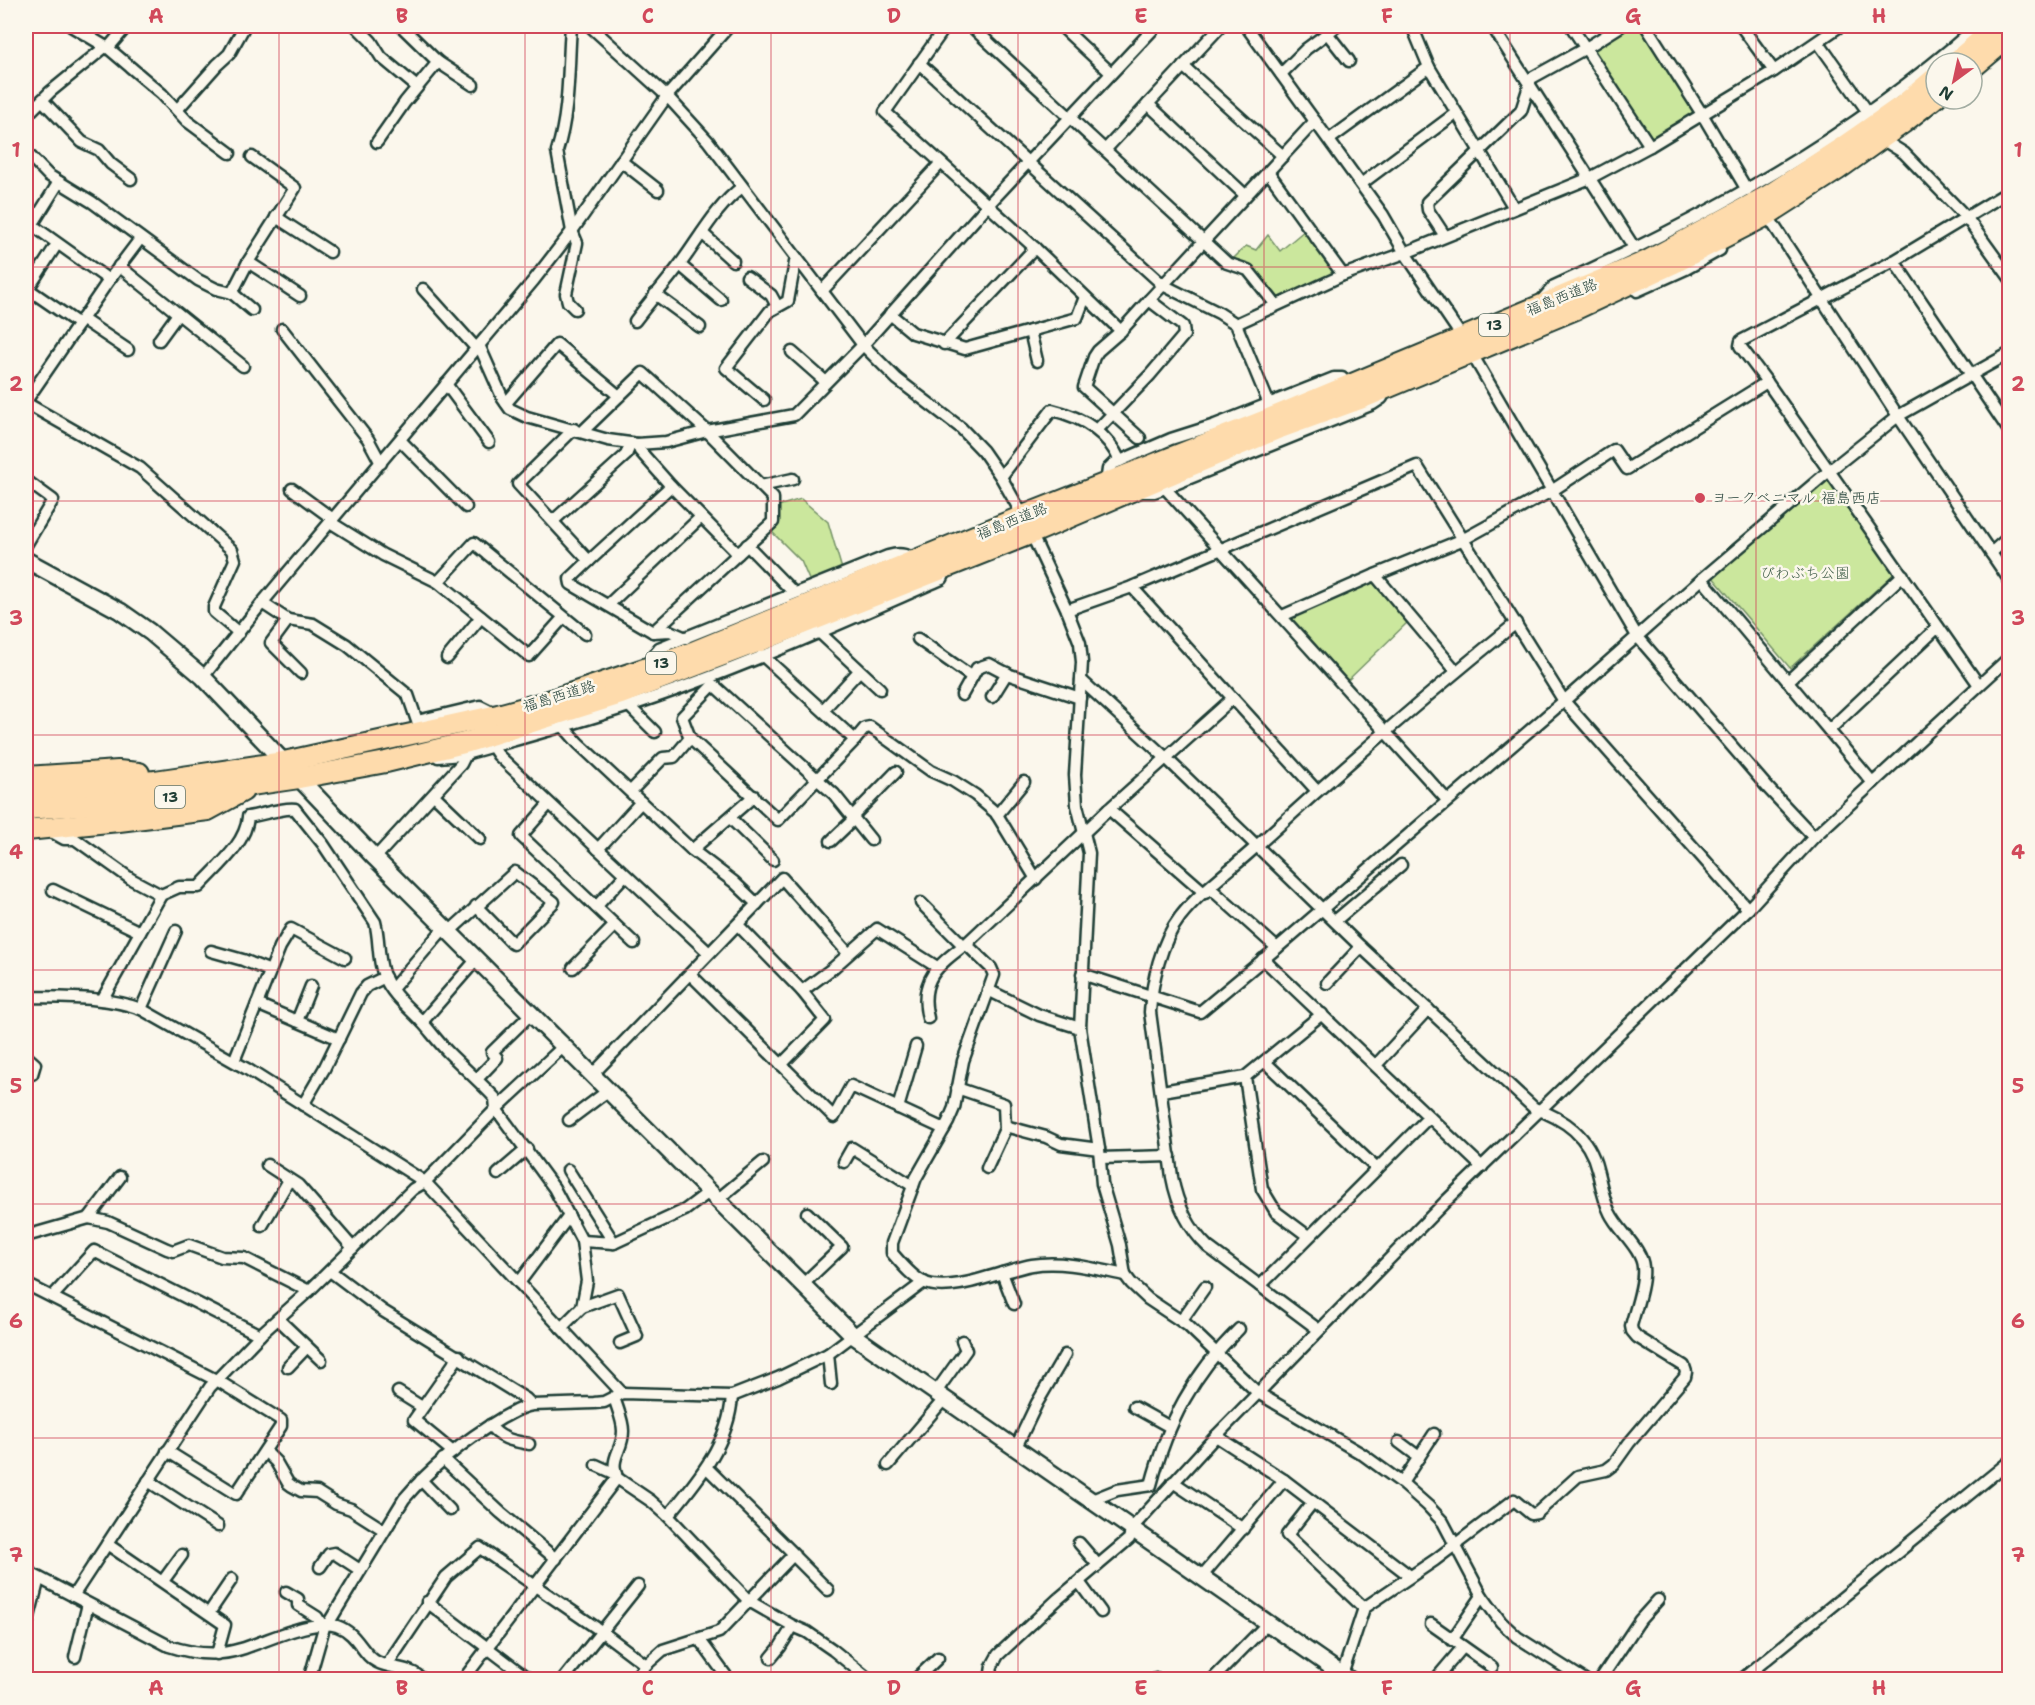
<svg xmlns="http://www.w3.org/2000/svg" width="2035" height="1705" font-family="'Shantell Sans','Klee One',sans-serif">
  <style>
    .green { fill: #cbe79d; stroke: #759268; stroke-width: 1.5 }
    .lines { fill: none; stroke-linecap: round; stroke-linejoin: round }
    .street-casing { stroke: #1f3d34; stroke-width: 15 }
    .secondary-casing { stroke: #1f3d34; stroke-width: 20 }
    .highway-casing { stroke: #1f3d34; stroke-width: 24 }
    .street { stroke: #fbf7ec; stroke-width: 10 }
    .secondary { stroke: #fbf7ec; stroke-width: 15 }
    .highway { stroke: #fedbac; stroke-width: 20 }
    .grid { fill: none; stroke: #d1495b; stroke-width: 1.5; stroke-opacity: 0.55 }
    .poi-dot { fill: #d1495b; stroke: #fbf7ec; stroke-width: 2 }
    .labels { text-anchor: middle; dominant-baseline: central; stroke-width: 5; stroke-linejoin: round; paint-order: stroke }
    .shield { fill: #fbf7ec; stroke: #61756b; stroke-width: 1.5 }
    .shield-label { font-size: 14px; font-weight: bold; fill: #1f3d34 }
    .street-label { font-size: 15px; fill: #1f3d34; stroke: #fbf7ec }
    .poi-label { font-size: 15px; fill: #1f3d34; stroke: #fbf7ec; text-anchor: start }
    .park-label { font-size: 15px; fill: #415f49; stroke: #fbf7ec }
    .neatline { fill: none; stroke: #d1495b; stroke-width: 2 }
    .grid-label { font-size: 20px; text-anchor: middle; font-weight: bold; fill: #d1495b }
  </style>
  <rect width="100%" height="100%" fill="#fbf7ec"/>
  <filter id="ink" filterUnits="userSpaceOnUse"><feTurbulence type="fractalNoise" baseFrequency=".0167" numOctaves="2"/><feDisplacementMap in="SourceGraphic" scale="12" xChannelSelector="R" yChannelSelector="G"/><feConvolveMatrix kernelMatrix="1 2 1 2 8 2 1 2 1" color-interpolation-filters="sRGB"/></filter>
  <g filter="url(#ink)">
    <g class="green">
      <path d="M1630 26H1641L1694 112 1652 140 1591 49Z"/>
      <path d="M1305 230 1338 274 1278 301 1231 261 1246 246 1256 250 1268 235 1280 251Z"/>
      <path d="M1829 473 1898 570 1790 668 1711 575Z"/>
      <path d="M801 499 828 522 844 576 813 589 801 561 770 530 778 524V506Z"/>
      <path d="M1374 581 1408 622 1346 682 1289 616Z"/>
    </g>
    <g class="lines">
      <g class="street-casing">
        <g id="street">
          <path d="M71 26 108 48 162 94 187 121 230 153"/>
          <path d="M356 26 371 41 381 57 417 87"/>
          <path d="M571 26C568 66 570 111 557 151L572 231 577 243 566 294 568 302 575 309"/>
          <path d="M590 26 667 96 708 141 863 345 897 379 961 428 983 451 1001 477 1023 516 1067 610 1080 643 1082 662 1075 775 1077 805 1089 853 1080 1028 1099 1149 1102 1184 1120 1245 1125 1275 1131 1283 1148 1299 1187 1325 1258 1393 1362 1454 1402 1483 1428 1506 1443 1522 1482 1596 1501 1622 1517 1637 1585 1680"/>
          <path d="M946 26 885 112 1035 248 1121 331"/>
          <path d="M971 26 1227 263 1248 270 1276 305"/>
          <path d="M1061 26 1111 73"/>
          <path d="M1246 26 1383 215 1405 253 1462 337 1637 636 1768 788 1814 837"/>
          <path d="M1412 26 1429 67 1514 208"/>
          <path d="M1492 26 1635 249"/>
          <path d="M1571 26 1650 146"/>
          <path d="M1646 26 1702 114 1747 190"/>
          <path d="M1741 26 1774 71"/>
          <path d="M1327 33 1349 61"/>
          <path d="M1818 42 1868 112"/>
          <path d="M108 48 127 26"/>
          <path d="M438 62 473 85"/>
          <path d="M919 63 1163 285 1315 121"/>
          <path d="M1183 66 1283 156"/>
          <path d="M1281 74 1306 49 1337 26"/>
          <path d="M1528 80 1586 48 1621 26"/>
          <path d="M42 100 82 142 99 150 111 164 131 179"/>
          <path d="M1148 104 1245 195"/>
          <path d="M177 110 217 65 229 54 243 29 240 26"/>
          <path d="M26 116 50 92 105 47"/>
          <path d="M1330 139 1429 67"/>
          <path d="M377 142 405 102 438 62 401 26"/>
          <path d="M1888 143 1904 153 1966 217 2010 278"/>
          <path d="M1105 150 1221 26"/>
          <path d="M26 152 48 175 92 202 198 280 216 289 232 293 252 310"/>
          <path d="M621 161 658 190"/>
          <path d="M1269 173 1343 275"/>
          <path d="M59 182 32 225 109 280"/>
          <path d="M1361 184 1456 113"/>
          <path d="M276 217 330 252"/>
          <path d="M1771 221 1898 416 2010 581"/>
          <path d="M702 233 733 261"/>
          <path d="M1445 236 1428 210 1427 202 1521 111 1530 83"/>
          <path d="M57 244 28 289 79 324"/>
          <path d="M1894 261 2010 432"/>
          <path d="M248 262 300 296"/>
          <path d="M680 265 721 300"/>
          <path d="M119 266 243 366"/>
          <path d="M747 277 771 295 777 306"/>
          <path d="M423 289 476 348"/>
          <path d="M822 291 940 164"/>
          <path d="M1637 291 1686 269 1720 250"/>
          <path d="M232 293 248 262 295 188 252 157"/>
          <path d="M655 294 700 327"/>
          <path d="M1541 301 1554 286C1708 217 1851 138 1977 26"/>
          <path d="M890 314 913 333 965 349 1077 318 1085 297"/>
          <path d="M82 319 128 350"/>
          <path d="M635 321C650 301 667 282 681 263 701 236 716 207 742 187"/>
          <path d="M1236 324 1343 275 1405 253 1590 178 1650 146 1774 71 1840 26"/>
          <path d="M282 329 368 439 381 463"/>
          <path d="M1030 331 1037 361"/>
          <path d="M159 340 178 314"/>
          <path d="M944 344 1035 248"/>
          <path d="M479 345 503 399 510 409 527 417 608 440 637 444 666 442 707 431 794 415 863 345 987 206 1156 26"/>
          <path d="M792 352 826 382"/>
          <path d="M446 384 489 442"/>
          <path d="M764 400 726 368 770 311 788 301 796 257"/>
          <path d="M26 401 109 280 140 239"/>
          <path d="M26 403 140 468 232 550 235 560 214 607V612L239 633"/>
          <path d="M506 403 557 344 619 396"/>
          <path d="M574 429 518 484 589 561 671 486"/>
          <path d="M1097 430 1150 375 1184 335 1183 326 1149 300 1163 285 1219 313 1236 324 1269 404"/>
          <path d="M582 432 643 373 707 431 773 498V522L653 632"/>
          <path d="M1140 438 1084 387 1094 357 1098 351 1121 331 1149 300"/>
          <path d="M400 440 466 507"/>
          <path d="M637 444 640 451 671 486 738 554"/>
          <path d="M1001 477 1052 410C1082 417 1107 432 1120 461"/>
          <path d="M26 483 31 484 53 500 26 545"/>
          <path d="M1106 483 1108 469 1113 464 1171 439 1215 425 1334 378H1342L1348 386"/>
          <path d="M761 486 793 479"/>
          <path d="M1165 488 1447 800"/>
          <path d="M292 489 333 519"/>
          <path d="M1141 492H1154L1165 488 1373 404 1382 398 1383 395"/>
          <path d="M553 521 626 455 631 443"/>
          <path d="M330 522 383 555 438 582 529 656 563 618"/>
          <path d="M747 545 794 593"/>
          <path d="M1991 553 2010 536"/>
          <path d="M589 561 570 579 571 584 653 632 670 631 686 638"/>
          <path d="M1375 575 1456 671"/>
          <path d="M1702 579 1873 783"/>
          <path d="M438 582 474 543 585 634"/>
          <path d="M1132 587 1317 791"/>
          <path d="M262 603 288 620 313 624 347 645 408 695 417 721 480 706 496 714"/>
          <path d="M608 605 701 517"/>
          <path d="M1067 610 1132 587 1417 466 1564 701 1748 909"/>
          <path d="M1282 616 1375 575 1464 539 1553 490 1614 450 1627 469 1767 382"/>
          <path d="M288 620 271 643 301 673"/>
          <path d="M819 632 880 689"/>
          <path d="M918 639 972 677"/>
          <path d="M762 655 855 740 778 820 690 738 682 717 713 685 717 688 818 780 834 794 871 840"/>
          <path d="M447 658 481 617"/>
          <path d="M646 668 659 648 888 556C899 553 905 554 915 559"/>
          <path d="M203 677 262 603 534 280 572 231 667 96 729 26"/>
          <path d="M1081 680 1166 758 1361 947 1534 1108C1565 1119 1589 1136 1597 1169 1601 1183 1603 1199 1610 1213 1618 1230 1642 1249 1643 1267 1645 1284 1635 1310 1631 1326L1632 1331 1637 1337 1684 1366 1686 1372 1685 1377 1629 1443 1614 1464 1606 1470 1578 1476 1537 1513 1531 1514 1514 1500 1435 1560 1364 1608 1341 1678"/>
          <path d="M1788 681 1903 575"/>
          <path d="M1979 685 1767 382 1740 346 1741 341 1894 261 2010 191"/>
          <path d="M962 695 977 668 989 664 1010 675 1080 698"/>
          <path d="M992 697 1007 673"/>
          <path d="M629 706 655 732"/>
          <path d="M823 710 859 671"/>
          <path d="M563 726 578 743 692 850 734 882 757 904"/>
          <path d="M1829 730 1938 627"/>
          <path d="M855 740 865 728 870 727 931 771 953 781 975 795 996 813 1036 879"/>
          <path d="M492 746 498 755 709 953"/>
          <path d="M438 757 462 755C518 739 574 724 629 706 736 671 839 624 942 579L945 573"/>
          <path d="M631 791 663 758 674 757 690 738"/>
          <path d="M434 795 480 839"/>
          <path d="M549 804 521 836 634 943"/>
          <path d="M1109 809 1205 893"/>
          <path d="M997 815 1024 782"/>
          <path d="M852 817 896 772"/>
          <path d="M730 818 773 860"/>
          <path d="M46 829 64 839H75L131 879 161 895"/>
          <path d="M831 841 854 819"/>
          <path d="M598 849 641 802"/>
          <path d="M692 850 754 796"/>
          <path d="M375 858 461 764 466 754"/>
          <path d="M1210 888 1277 948"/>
          <path d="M53 890 140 932"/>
          <path d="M921 903 964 946"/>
          <path d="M596 907 625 875"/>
          <path d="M1335 921 1401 865"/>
          <path d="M738 925 802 991 825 1020 781 1065"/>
          <path d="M450 931 515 872 554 902 513 944 476 906"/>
          <path d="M211 951 243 960 270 971"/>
          <path d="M1263 959 1482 1167"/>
          <path d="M573 968 615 925"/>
          <path d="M690 974 834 1117 851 1086 944 1129"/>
          <path d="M1082 974 1200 1012 1277 948 1564 701 1702 579 1829 471 1898 416 2010 353"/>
          <path d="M1327 983 1361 947"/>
          <path d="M392 989 445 927"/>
          <path d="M988 990 1039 1015 1080 1028"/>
          <path d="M802 991 833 968 877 929 937 967"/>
          <path d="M26 997C64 998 105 996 141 1009L247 1069 425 1182 622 1393"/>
          <path d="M102 1000 161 895 179 887H199C217 867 246 844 248 817 261 815 284 807 295 809L323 844 375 922C380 940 377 958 384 976 392 995 408 1007 422 1022 431 1032 439 1043 449 1053 464 1068 480 1082 495 1098L496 1109 554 1188 582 1241 587 1281 582 1307 561 1328"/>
          <path d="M257 1004 339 1039"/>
          <path d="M141 1009 176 931"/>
          <path d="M928 1018C918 980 938 965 966 944"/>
          <path d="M297 1021 311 986"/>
          <path d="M422 1022 477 959"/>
          <path d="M26 1056 35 1064 32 1074"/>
          <path d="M234 1061 280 947 291 929 345 958"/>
          <path d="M1265 1062 1377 1169"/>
          <path d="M1376 1065 1428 1009"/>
          <path d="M593 1074 782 878 848 953"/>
          <path d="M1245 1077 1262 1189 1276 1212 1308 1236"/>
          <path d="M477 1079 497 1058 492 1052 532 1013"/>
          <path d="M957 1088 1004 1104 1005 1129 987 1168"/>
          <path d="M1162 1091 1245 1077 1322 1014"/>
          <path d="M303 1105 324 1069 361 993 367 986 385 977"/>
          <path d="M898 1108 916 1046"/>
          <path d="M569 1120 609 1090"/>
          <path d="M1005 1126 1046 1137 1061 1144 1099 1149"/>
          <path d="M1100 1158 1170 1156"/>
          <path d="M844 1162 852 1148 913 1186"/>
          <path d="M267 1165 298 1185 353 1248"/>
          <path d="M568 1170 614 1243 685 1210 709 1192"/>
          <path d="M498 1174 527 1149"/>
          <path d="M717 1200 763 1162"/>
          <path d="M89 1218 108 1222 167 1249 173 1251 189 1245 222 1257 244 1258 309 1291"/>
          <path d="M262 1226 289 1180"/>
          <path d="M26 1236 89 1218 120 1177"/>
          <path d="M582 1241 614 1243"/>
          <path d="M330 1271 383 1311 526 1399 532 1405"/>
          <path d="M1002 1273 1014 1304"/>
          <path d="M1125 1275C1095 1269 1063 1260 1032 1265 1003 1270 951 1295 923 1282 911 1276 901 1263 892 1253V1243L916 1178 948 1122 954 1108 963 1061 994 975 991 968 966 944 1109 809 1233 698"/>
          <path d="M519 1283 569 1216"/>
          <path d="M26 1284 220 1382 281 1420V1426L236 1494 167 1451"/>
          <path d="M802 1285 842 1247 807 1213"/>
          <path d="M1260 1286 1429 1117"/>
          <path d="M52 1297 94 1251 260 1335"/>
          <path d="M582 1307 618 1294 637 1336 620 1343"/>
          <path d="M278 1319 321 1360"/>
          <path d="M1181 1321 1205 1287"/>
          <path d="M1319 1330 1208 1247C1187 1227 1177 1204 1172 1177L1150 1012C1152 981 1161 942 1180 917 1201 890 1235 867 1260 843 1343 767 1428 694 1516 623"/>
          <path d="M828 1354 831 1384"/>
          <path d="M288 1367 307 1347"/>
          <path d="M398 1392 422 1407"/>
          <path d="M936 1392 966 1350 962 1341"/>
          <path d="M1134 1407 1170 1427"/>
          <path d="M490 1425C499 1439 514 1441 529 1444"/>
          <path d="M1216 1436 1284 1480 1410 1576"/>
          <path d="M1399 1442 1419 1457"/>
          <path d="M1016 1447 1037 1403 1065 1355"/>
          <path d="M265 1451 276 1462 288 1483 292 1486 301 1491 317 1492 336 1504 351 1509 384 1530"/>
          <path d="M453 1452 414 1420 459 1356"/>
          <path d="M443 1459 501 1513 556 1559"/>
          <path d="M596 1465 616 1474"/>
          <path d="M888 1465 945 1398"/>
          <path d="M617 1478 651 1501 668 1516 749 1601 793 1626 807 1632 833 1650 870 1680"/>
          <path d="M421 1480 450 1510"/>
          <path d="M148 1481 218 1526"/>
          <path d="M1173 1482 1243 1529"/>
          <path d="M1402 1483 1434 1434"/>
          <path d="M1092 1500 1117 1490 1151 1485C1168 1422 1192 1375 1239 1329"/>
          <path d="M1313 1502 1287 1535 1364 1608"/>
          <path d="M668 1516C697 1481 729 1444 732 1396"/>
          <path d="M1079 1543 1098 1565"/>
          <path d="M107 1544 225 1625 217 1654"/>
          <path d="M793 1555 828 1590"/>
          <path d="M320 1567 329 1554 334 1553 360 1570"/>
          <path d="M26 1571 169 1646C193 1654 216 1657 241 1649 265 1642 313 1618 337 1626 358 1633 362 1655 377 1662 393 1670 410 1666 423 1680"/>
          <path d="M1202 1576 1284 1480"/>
          <path d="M163 1581 182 1555"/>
          <path d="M1079 1582 1101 1612"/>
          <path d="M286 1592 298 1599V1605L317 1617 322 1625"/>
          <path d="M73 1596 210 1387 262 1333 311 1289 413 1189 425 1182 496 1109 564 1046"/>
          <path d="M427 1602 530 1680"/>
          <path d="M209 1613 232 1579"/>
          <path d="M328 1624 404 1499C432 1466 465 1440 502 1418 512 1413 520 1407 532 1405L594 1403 604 1402 622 1393 732 1396 778 1378 828 1354 924 1282"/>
          <path d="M1431 1624 1492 1667"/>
          <path d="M26 1629 39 1578"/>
          <path d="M699 1639 729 1680"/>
          <path d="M1452 1640 1482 1596"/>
          <path d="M75 1657 88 1604"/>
          <path d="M771 1658 780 1647 793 1626"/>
          <path d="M387 1665 446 1577 480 1548 601 1631 646 1665"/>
          <path d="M1156 1679 1157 1680"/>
          <path d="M309 1680 325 1624"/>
          <path d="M463 1680 617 1478C609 1457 623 1451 623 1431 623 1420 617 1408 614 1397"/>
          <path d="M563 1680 638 1586"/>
          <path d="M633 1680 646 1665 663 1650 719 1632 794 1554 707 1468"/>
          <path d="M915 1680 938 1658"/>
          <path d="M990 1680 992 1666 998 1655 1058 1599 1129 1539 1132 1528 1216 1436 1445 1202 1748 909 1814 837 2010 657"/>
          <path d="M1212 1680 1269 1622"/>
          <path d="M1435 1680 1463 1647"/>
          <path d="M1600 1680 1640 1620 1658 1600"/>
          <path d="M1741 1680 2010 1461"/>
        </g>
      </g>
      <g class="secondary-casing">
        <path id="secondary" d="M26 560 120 611 150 632 203 677 375 858 854 1336 1350 1680"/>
      </g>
      <g class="highway-casing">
        <g id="highway">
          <path d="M1954 63 1997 26"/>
          <path d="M1972 68 2010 36"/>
          <path d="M26 777 118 771 139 773"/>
          <path d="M26 793 155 781 284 762 498 715 546 702 683 656 1023 516 1266 420 1647 261 1769 195 1844 146 1903 105 1936 77"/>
          <path d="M26 809 141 801 299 778 386 762 468 742 621 694 773 636 1030 534 1277 429 1365 397 1576 309 1672 264 1767 215 1837 170 1903 123 1936 97"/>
          <path d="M26 830 119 821 208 810 243 791"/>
        </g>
      </g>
      <use href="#street" class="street"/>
      <use href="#secondary" class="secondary"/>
      <use href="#highway" class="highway"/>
    </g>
  </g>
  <path class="grid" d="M279 26V1680M525 26V1680M771 26V1680M1018 26V1680M1264 26V1680M1510 26V1680M1756 26V1680M26 267H2010M26 501H2010M26 735H2010M26 970H2010M26 1204H2010M26 1438H2010"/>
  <circle class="poi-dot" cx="1700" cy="498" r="6"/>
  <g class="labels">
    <g class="shield">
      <rect x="1479" y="314" width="30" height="22" rx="4.5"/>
      <rect x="646" y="652" width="30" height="22" rx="4.5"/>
      <rect x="155" y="786" width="30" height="22" rx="4.5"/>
    </g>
    <g class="shield-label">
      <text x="1494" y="325">13</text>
      <text x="661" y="663">13</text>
      <text x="170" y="797">13</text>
    </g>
    <g class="street-label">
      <text transform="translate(1562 297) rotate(-22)">福島西道路</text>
      <text transform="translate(1012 521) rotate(-22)">福島西道路</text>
      <text transform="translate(559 696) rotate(-17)">福島西道路</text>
    </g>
    <g class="poi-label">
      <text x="1712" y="498">ヨークベニマル 福島西店</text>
    </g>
    <g class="park-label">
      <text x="1805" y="573">びわぶち公園</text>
    </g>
  </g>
  <rect width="2035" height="1705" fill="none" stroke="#fbf7ec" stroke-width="66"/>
  <g transform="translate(1954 81) rotate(213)"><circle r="28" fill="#fbf7ec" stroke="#a3ada2" stroke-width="1.5"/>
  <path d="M0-4.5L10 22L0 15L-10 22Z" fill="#d1495b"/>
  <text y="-9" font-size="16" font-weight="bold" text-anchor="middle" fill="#1f3d34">N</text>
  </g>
  <rect x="33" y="33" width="1969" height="1639" class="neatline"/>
  <g class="grid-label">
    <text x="156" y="23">A</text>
    <text x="402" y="23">B</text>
    <text x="648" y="23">C</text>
    <text x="894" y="23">D</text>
    <text x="1141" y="23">E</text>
    <text x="1387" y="23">F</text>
    <text x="1633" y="23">G</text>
    <text x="1879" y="23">H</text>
    <text x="16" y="157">1</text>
    <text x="2018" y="157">1</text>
    <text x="16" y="391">2</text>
    <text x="2018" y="391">2</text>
    <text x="16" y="625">3</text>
    <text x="2018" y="625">3</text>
    <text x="16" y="859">4</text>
    <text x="2018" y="859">4</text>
    <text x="16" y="1093">5</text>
    <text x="2018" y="1093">5</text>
    <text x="16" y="1328">6</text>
    <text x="2018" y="1328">6</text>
    <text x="16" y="1562">7</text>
    <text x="2018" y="1562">7</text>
    <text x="156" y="1695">A</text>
    <text x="402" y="1695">B</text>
    <text x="648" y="1695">C</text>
    <text x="894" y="1695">D</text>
    <text x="1141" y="1695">E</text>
    <text x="1387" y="1695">F</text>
    <text x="1633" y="1695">G</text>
    <text x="1879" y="1695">H</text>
  </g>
</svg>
